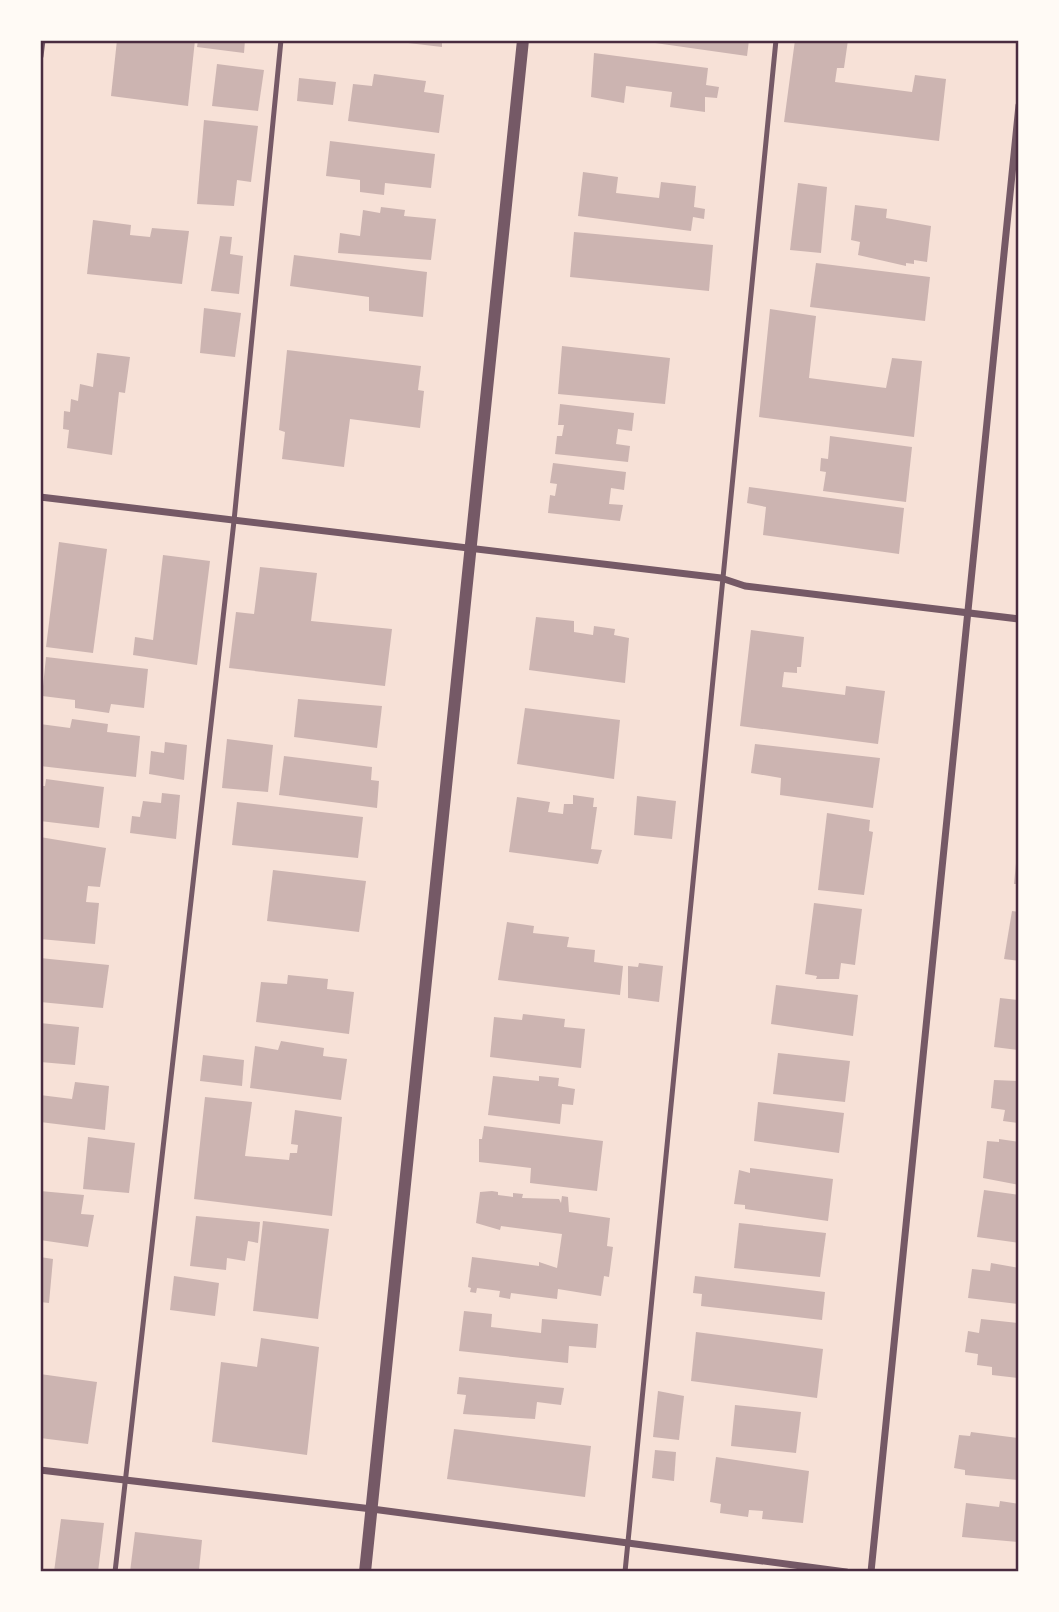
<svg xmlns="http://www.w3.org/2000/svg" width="1059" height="1612" font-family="Commissioner,sans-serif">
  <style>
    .building { fill: #ccb4b1 }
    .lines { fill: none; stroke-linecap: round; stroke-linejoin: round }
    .service { stroke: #755966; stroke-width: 5 }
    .minor { stroke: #755966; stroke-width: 7 }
    .tertiary { stroke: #755966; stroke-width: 12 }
    .neatline { fill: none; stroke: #4a2c40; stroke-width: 2.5 }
  </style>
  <rect width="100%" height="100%" fill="#f7e1d7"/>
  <g class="building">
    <path d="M117 40H195L188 106 111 96Z"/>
    <path d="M198 40H245L244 53 197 47Z"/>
    <path d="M408 40H442V47L408 43Z"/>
    <path d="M634 40H749L747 56Z"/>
    <path d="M795 40H848L844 68H837L835 82 912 92 915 75 946 79 939 141 784 122Z"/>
    <path d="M594 53 708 68 706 85 719 87 717 98 705 97V112L670 107 672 92 626 86 624 103 591 97Z"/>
    <path d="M217 64 264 70 258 111 212 106Z"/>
    <path d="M374 74 426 81 424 92 444 95 439 133 348 121 353 84 372 86Z"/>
    <path d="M299 78 336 82 333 105 297 101Z"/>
    <path d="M204 120 258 126 251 182 237 180 234 206 197 204Z"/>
    <path d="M330 141 435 154 431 188 385 183 384 195 360 192V180L326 176Z"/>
    <path d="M583 172 618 177 616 193 659 198 661 182 696 186 694 207 705 209 704 219 693 217 691 231 578 216Z"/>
    <path d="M798 183 827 187 821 253 790 250Z"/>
    <path d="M855 205 887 209 886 218 931 226 927 262 914 260V264L906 263V266L858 255 860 242 851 240Z"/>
    <path d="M381 207 405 210 404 216 436 219 431 260 338 253 340 233 360 236 363 210 380 213Z"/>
    <path d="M93 220 131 225 130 235 150 237 152 228 189 231 182 284 87 274Z"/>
    <path d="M574 232 713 245 709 291 570 277Z"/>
    <path d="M220 236 232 237 230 254 243 256 239 294 211 291Z"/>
    <path d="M294 255 427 272 423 317 369 311V297L290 286Z"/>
    <path d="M816 263 930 277 925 321 810 307Z"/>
    <path d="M204 308 241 313 235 357 200 353Z"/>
    <path d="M770 309 816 316 809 378 886 388 892 358 922 361 914 437 759 417Z"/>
    <path d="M562 346 670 358 665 404 558 394Z"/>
    <path d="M287 350 421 366 418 390 424 391 420 428 350 419 344 467 282 459 285 432 279 430Z"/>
    <path d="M97 353 130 357 125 393 119 392 112 455 67 448 69 430 63 429 64 411 70 412 71 399 78 401 80 384 93 387Z"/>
    <path d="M560 404 634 413 632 431 618 429 616 444 630 446 628 462 555 454 557 436H562L564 425H558Z"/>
    <path d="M830 436 912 447 906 502 823 491 826 472 820 471 821 458 828 459Z"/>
    <path d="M553 463 626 472 624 490 611 488 609 504 623 505 620 521 548 513 550 495 555 496 557 484 550 483Z"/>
    <path d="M749 487 904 508 899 554 763 535 766 507 747 503Z"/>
    <path d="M59 542 107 549 93 653 46 647Z"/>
    <path d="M163 555 210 561 197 665 133 655 135 637 153 640Z"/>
    <path d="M260 567 317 573 311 621 392 629 385 686 229 668 236 612 254 614Z"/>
    <path d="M536 617 574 621V632L593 635 594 626 615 629 614 635 629 638 625 683 529 670Z"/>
    <path d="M751 630 804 637 801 667H797V673L784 672 782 687 845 695 846 686 885 691 878 744 740 726Z"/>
    <path d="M46 657 148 669 144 708 111 704 109 713 75 708V700L42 696Z"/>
    <path d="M298 699 382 706 377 748 294 737Z"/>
    <path d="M525 708 620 720 614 779 517 764Z"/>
    <path d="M72 719 108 724 107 732 140 736 136 777 40 766V724L70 728Z"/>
    <path d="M227 739 273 745 268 792 222 788Z"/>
    <path d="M165 742 187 745 184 780 149 774 151 751 164 753Z"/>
    <path d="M755 744 880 758 873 808 780 795 781 778 751 773Z"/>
    <path d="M284 756 372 767 371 780 379 781 377 808 279 795Z"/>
    <path d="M46 779 104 787 99 828 40 821V786H45Z"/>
    <path d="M162 793 180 795 176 839 130 833 132 816 140 817 143 801 161 803Z"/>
    <path d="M573 795 594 798 593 807H597L591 849 602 850 598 864 509 852 517 797 550 802 548 812 563 814 564 804H573Z"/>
    <path d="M637 796 676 801 672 839 634 835Z"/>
    <path d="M237 802 363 817 358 858 232 845Z"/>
    <path d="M827 813 870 820 869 831 873 832 864 895 818 890Z"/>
    <path d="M40 837 106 848 100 887 88 886 86 902 99 903 95 944 40 939Z"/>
    <path d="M1017 853 1019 854V884H1014Z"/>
    <path d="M273 870 366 881 359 932 267 921Z"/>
    <path d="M814 903 862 909 855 965 841 963 839 979H816L817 976 805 974Z"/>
    <path d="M1012 911 1019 912V961L1004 959Z"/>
    <path d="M507 922 534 926 533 933 569 937 567 947 595 950 594 962 623 966 620 995 498 980Z"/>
    <path d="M40 958 109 965 103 1008 40 1002Z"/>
    <path d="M639 963 663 966 659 1002 628 998V966L638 967Z"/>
    <path d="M288 975 328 979 327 989 354 992 349 1034 256 1022 261 982 287 984Z"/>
    <path d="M776 985 858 995 853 1036 771 1024Z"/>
    <path d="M1000 998 1019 1000V1050L994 1047Z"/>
    <path d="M523 1014 565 1019 564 1027 585 1029 581 1068 490 1057 494 1017 522 1020Z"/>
    <path d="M40 1023 79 1027 75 1065 40 1062Z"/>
    <path d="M281 1041 324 1048 323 1056 347 1059 341 1100 250 1088 255 1046 278 1050Z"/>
    <path d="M778 1053 850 1061 845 1102 773 1094Z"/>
    <path d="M203 1055 244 1060 242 1086 200 1081Z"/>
    <path d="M493 1076 539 1081V1076L559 1078 558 1086 575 1089 573 1105 562 1104 560 1124 488 1115Z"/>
    <path d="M994 1080 1019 1081V1123L1003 1121 1005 1110 991 1108Z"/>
    <path d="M75 1082 109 1086 105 1130 40 1122V1095L72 1099Z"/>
    <path d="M205 1097 252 1102 245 1156 289 1160 290 1153H297L298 1145 291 1144 295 1110 342 1117 332 1216 194 1199Z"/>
    <path d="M758 1102 844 1113 839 1153 754 1141Z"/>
    <path d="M484 1126 603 1141 597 1191 530 1183 531 1168 479 1162V1139H482Z"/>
    <path d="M88 1137 135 1143 129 1193 83 1189Z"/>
    <path d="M999 1139 1019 1142V1185L983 1178 987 1141 999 1142Z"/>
    <path d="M750 1168 833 1179 828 1221 745 1209V1205L734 1204 739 1170 750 1173Z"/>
    <path d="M984 1190 1019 1195V1243L977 1237Z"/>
    <path d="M40 1191 84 1195 81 1214 94 1215 88 1247 40 1240Z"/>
    <path d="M492 1191 498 1192V1195L513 1197V1193L523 1194 522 1198 559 1199 561 1203 562 1196 568 1197 569 1212 610 1218 607 1246 613 1247 609 1277 604 1276 601 1296 558 1289 557 1299 511 1293 510 1299 499 1297 500 1291 477 1288 476 1293 470 1292 471 1288 468 1287 472 1257 539 1266V1262L557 1268 562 1234 501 1226 500 1230 476 1223 480 1192Z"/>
    <path d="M196 1216 260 1222 258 1243 248 1241 245 1261 227 1258 226 1270 190 1266Z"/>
    <path d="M263 1221 329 1229 318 1319 253 1311Z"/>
    <path d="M739 1223 826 1233 820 1277 734 1268Z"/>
    <path d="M40 1257 53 1259 49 1303 40 1302Z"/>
    <path d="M991 1263 1019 1268V1304L968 1298 972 1269 990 1271Z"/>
    <path d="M174 1276 219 1283 215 1316 170 1310Z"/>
    <path d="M695 1276 825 1292 822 1320 701 1306 702 1294 693 1293Z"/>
    <path d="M464 1311 492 1314 491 1327 541 1333 542 1319 598 1324 596 1348 569 1346 568 1363 459 1351Z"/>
    <path d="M981 1319 1019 1323V1378L992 1375V1367L977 1365 978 1354 965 1352 968 1331 979 1333Z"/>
    <path d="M696 1332 823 1349 817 1398 691 1381Z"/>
    <path d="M261 1338 319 1347 307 1455 212 1442 221 1362 257 1367Z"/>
    <path d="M40 1374 97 1382 88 1444 40 1438Z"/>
    <path d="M459 1377 564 1388 561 1405 537 1402 535 1419 463 1414 466 1395 457 1394Z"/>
    <path d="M658 1391 684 1396 679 1440 653 1437Z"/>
    <path d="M735 1405 801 1412 796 1453 731 1446Z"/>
    <path d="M454 1429 591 1446 585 1497 447 1479Z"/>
    <path d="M971 1432 1019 1438V1480L965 1475V1470L954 1468 959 1435 970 1436Z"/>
    <path d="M655 1450 676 1452 674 1481 652 1478Z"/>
    <path d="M716 1457 809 1471 803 1523 762 1519 763 1511 749 1510 748 1517 720 1513 721 1504 710 1502Z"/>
    <path d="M1000 1501 1019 1504V1542L962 1537 966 1503 999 1507Z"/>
    <path d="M61 1519 104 1523 98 1572H54Z"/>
    <path d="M135 1532 202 1540 199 1570 130 1572Z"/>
  </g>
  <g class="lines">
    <g class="service">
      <path d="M115 1572 234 521 281 40"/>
      <path d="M625 1572 776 40"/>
    </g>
    <g class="minor">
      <path d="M40 56 42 40"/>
      <path d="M40 497 721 578 745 586 1019 619"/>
      <path d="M40 1470 372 1509 846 1572"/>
      <path d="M871 1572 1019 105"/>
    </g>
    <path class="tertiary" d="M365 1572 523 40"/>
  </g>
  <rect width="1059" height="1612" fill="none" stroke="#fffaf5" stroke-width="84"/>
  <rect x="42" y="42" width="975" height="1528" class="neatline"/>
</svg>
